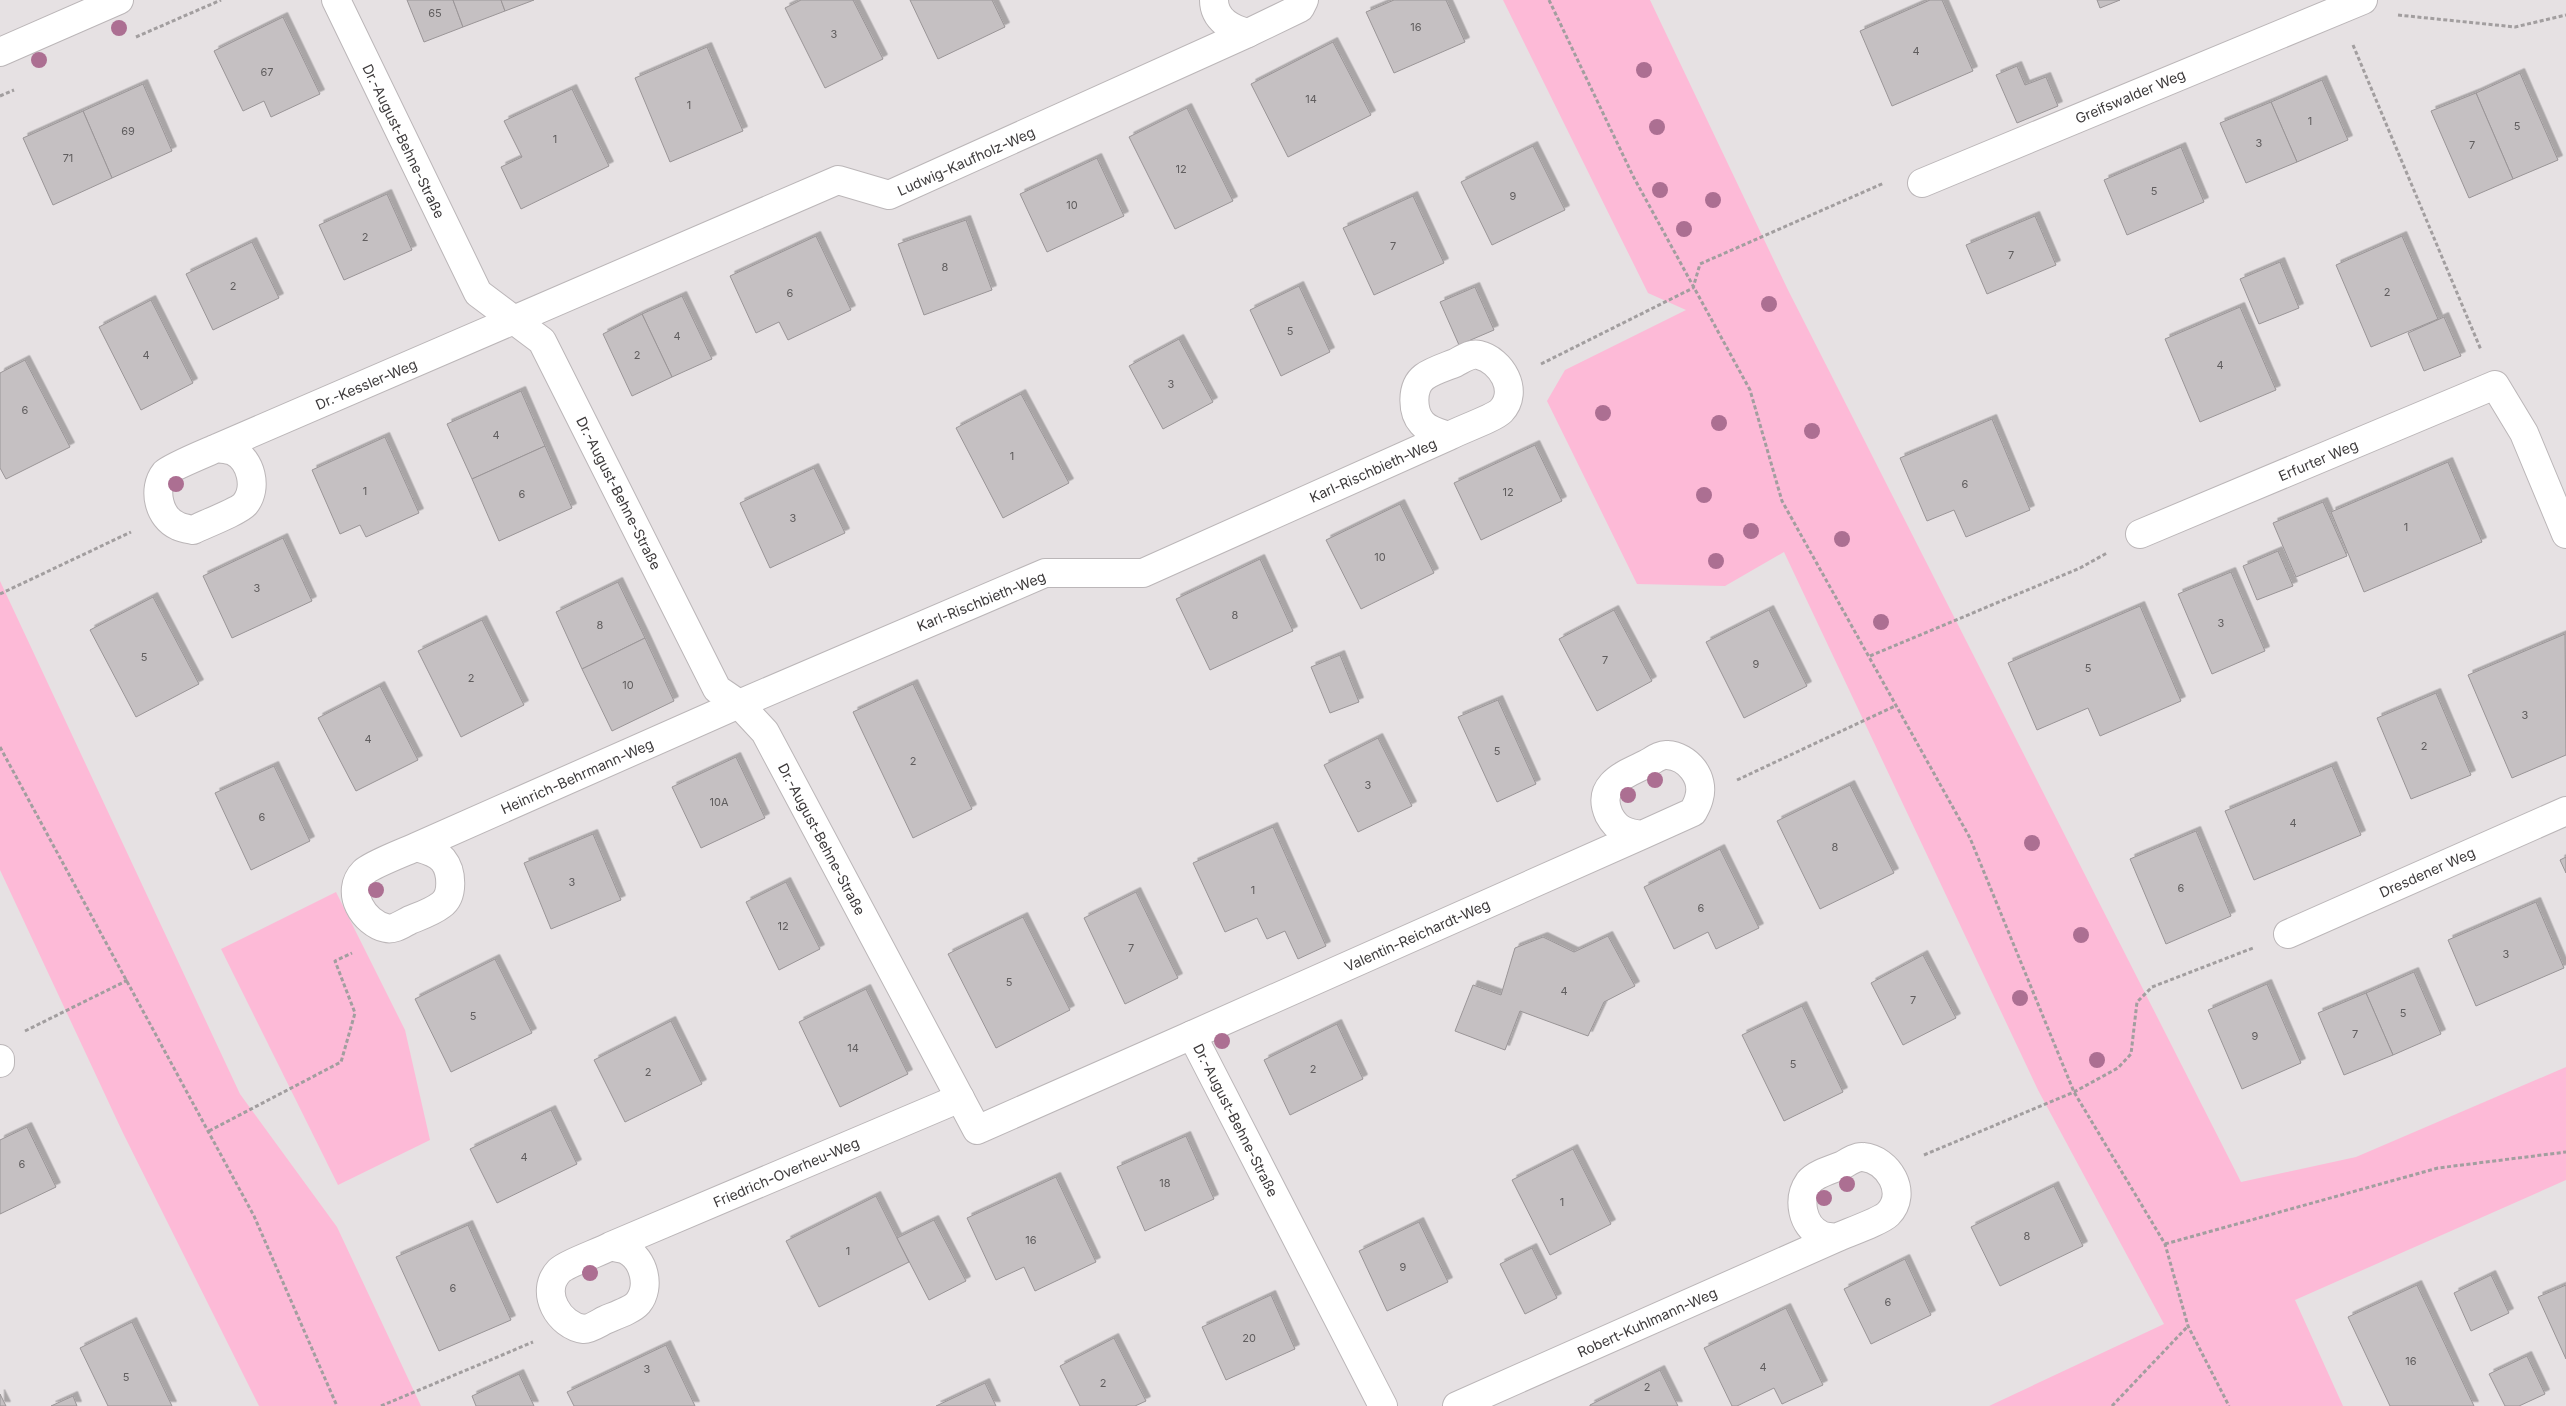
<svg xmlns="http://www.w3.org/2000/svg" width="2566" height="1406" font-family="Inter,sans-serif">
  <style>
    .green { fill: #fdbad7 }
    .building { fill: #c5c0c2; stroke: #9a9597; filter: url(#shadow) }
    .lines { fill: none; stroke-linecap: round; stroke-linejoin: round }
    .street-casing { stroke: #bbb6b8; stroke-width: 30 }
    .path { stroke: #a29e9f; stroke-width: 3; stroke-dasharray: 4 2.5; stroke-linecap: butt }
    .street { stroke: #fff; stroke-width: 28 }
    .tree { fill: #ac6f92 }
    .labels { text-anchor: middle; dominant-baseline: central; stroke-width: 4; stroke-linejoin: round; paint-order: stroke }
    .number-label { font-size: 11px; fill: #5f5c5d }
    .street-label { font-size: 14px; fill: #3d3a3b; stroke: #fff }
  </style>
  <defs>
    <filter id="shadow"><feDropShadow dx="4.5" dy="-4.5" stdDeviation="0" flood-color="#0004"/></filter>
  </defs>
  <rect width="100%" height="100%" fill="#e6e1e3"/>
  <g class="green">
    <path d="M1503 0H1650L1788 290 2241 1182 2356 1157 2566 1067V1180L2295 1300 2343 1406H1989L2164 1324 2038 1090 1784 552 1725 586 1637 584 1547 401 1565 370 1686 310 1648 293Z"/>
    <path d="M0 581 240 1094 337 1227 421 1406H259L123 1133 0 870Z"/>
    <path d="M336 892 405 1030 430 1140 338 1185 221 949Z"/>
  </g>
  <g class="building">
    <path d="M407 0H453L463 27 424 42Z"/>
    <path d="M453 0H501L505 11 463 27Z"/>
    <path d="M501 0H534L505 11Z"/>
    <path d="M801 0H853L883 59 825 88 785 8Z"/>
    <path d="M910 0H992L1005 27 938 59Z"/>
    <path d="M1394 0H1446L1465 42 1394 73 1366 12Z"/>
    <path d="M1930 0H1942L1973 71 1892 106 1860 31Z"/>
    <path d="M2097 0H2120L2100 8Z"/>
    <path d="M283 17 320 94 271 117 264 101 243 111 214 51Z"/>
    <path d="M1333 42 1371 115 1288 157 1251 84Z"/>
    <path d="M707 47 743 131 670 162 635 78Z"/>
    <path d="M2017 66 2025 85 2046 77 2058 106 2017 123 1996 75Z"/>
    <path d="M2520 73 2558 160 2513 179 2476 93Z"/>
    <path d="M2322 80 2348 140 2297 162 2271 102Z"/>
    <path d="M143 84 172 151 112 178 83 111Z"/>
    <path d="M572 89 609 166 521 209 501 167 522 157 504 121Z"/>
    <path d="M2476 93 2513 179 2469 198 2431 111Z"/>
    <path d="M2271 102 2297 162 2246 183 2220 123Z"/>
    <path d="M1187 108 1233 201 1175 229 1129 137Z"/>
    <path d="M83 111 112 178 53 205 23 138Z"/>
    <path d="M1533 146 1565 210 1492 245 1461 182Z"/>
    <path d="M2181 147 2204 202 2127 235 2104 180Z"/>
    <path d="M1097 158 1124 216 1047 252 1020 194Z"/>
    <path d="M387 194 412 250 344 280 319 225Z"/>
    <path d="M1413 196 1444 263 1374 295 1343 228Z"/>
    <path d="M2035 216 2056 265 1987 294 1966 245Z"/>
    <path d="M966 220 992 290 924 315 898 244Z"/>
    <path d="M816 236 851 310 788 340 779 322 756 333 730 276Z"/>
    <path d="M2402 236 2438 319 2371 347 2336 265Z"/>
    <path d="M252 242 279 298 213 330 186 274Z"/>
    <path d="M2280 262 2299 308 2259 324 2240 279Z"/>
    <path d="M1299 286 1330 352 1281 376 1250 310Z"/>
    <path d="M1475 287 1494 330 1459 345 1440 302Z"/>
    <path d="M682 296 712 359 672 377 642 314Z"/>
    <path d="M151 300 193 383 141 410 99 327Z"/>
    <path d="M2240 307 2276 390 2200 422 2165 339Z"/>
    <path d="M642 314 672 377 632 396 603 334Z"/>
    <path d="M2444 317 2461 356 2424 371 2408 333Z"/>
    <path d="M1179 339 1213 402 1163 429 1129 366Z"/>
    <path d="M25 360 70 447 6 479 0 468V373Z"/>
    <path d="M521 391 545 446 472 479 447 424Z"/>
    <path d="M1021 394 1069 483 1003 518 956 428Z"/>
    <path d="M1992 419 2030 510 1966 537 1954 510 1927 521 1900 458Z"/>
    <path d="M385 437 419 513 366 537 360 525 340 534 312 470Z"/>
    <path d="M1535 445 1562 501 1481 540 1454 483Z"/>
    <path d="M545 446 572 508 499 541 472 479Z"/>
    <path d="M2448 462 2482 542 2364 592 2331 512Z"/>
    <path d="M814 468 845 533 770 568 740 503Z"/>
    <path d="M2323 502 2347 556 2296 577 2273 523Z"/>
    <path d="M1400 504 1434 573 1361 609 1326 540Z"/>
    <path d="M283 538 312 601 232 638 203 576Z"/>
    <path d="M2278 551 2293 586 2257 600 2243 566Z"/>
    <path d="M1260 559 1293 631 1210 670 1176 599Z"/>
    <path d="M2231 572 2265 651 2212 674 2178 594Z"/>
    <path d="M618 582 645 638 582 669 556 612Z"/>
    <path d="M153 597 199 684 136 717 90 630Z"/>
    <path d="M2140 606 2181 701 2100 736 2088 708 2037 730 2008 663Z"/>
    <path d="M1614 610 1652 681 1597 711 1559 639Z"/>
    <path d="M1769 610 1807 686 1744 718 1706 642Z"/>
    <path d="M482 620 524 705 461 737 418 651Z"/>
    <path d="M2565 634 2566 755 2512 778 2468 675Z"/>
    <path d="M645 638 674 701 612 731 582 669Z"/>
    <path d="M1340 655 1359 702 1330 713 1311 667Z"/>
    <path d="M913 684 972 809 913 838 853 712Z"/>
    <path d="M380 686 418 760 356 791 318 718Z"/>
    <path d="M2436 693 2471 775 2411 799 2377 718Z"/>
    <path d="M1498 700 1536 784 1497 802 1458 717Z"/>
    <path d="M1378 738 1412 806 1358 832 1324 765Z"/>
    <path d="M736 757 765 818 701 848 672 787Z"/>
    <path d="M274 766 310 841 251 870 215 793Z"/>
    <path d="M2332 766 2361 835 2254 880 2225 811Z"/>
    <path d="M1850 785 1894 873 1820 909 1777 821Z"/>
    <path d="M1273 827 1326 946 1298 959 1285 931 1267 939 1257 918 1225 932 1193 863Z"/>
    <path d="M2196 831 2231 916 2166 944 2130 859Z"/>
    <path d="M593 834 621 900 551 929 524 863Z"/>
    <path d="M1720 849 1759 928 1716 949 1708 932 1674 949 1644 887Z"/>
    <path d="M2566 857V873L2560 860Z"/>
    <path d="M786 882 820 949 779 970 746 902Z"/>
    <path d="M1136 892 1178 978 1125 1004 1084 918Z"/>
    <path d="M2536 902 2564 968 2476 1006 2448 940Z"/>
    <path d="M1023 917 1070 1010 996 1048 948 954Z"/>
    <path d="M1608 936 1635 986 1604 1002 1588 1036 1520 1011 1505 1050 1455 1031 1473 985 1501 995 1515 948 1543 937 1574 952Z"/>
    <path d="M1923 955 1956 1018 1903 1045 1871 983Z"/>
    <path d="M495 959 532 1033 451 1072 415 999Z"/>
    <path d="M2414 972 2441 1034 2393 1055 2366 993Z"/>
    <path d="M2267 984 2301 1063 2242 1089 2208 1010Z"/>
    <path d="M866 989 908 1074 840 1107 799 1022Z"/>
    <path d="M2366 993 2393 1055 2344 1075 2318 1013Z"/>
    <path d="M1802 1006 1843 1092 1784 1121 1742 1035Z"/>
    <path d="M671 1021 702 1084 625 1122 594 1060Z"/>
    <path d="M1337 1024 1363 1079 1290 1115 1264 1060Z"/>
    <path d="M551 1110 577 1164 497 1203 470 1149Z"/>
    <path d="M27 1127 56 1187 0 1214V1140Z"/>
    <path d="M1186 1136 1214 1199 1145 1231 1117 1167Z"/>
    <path d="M1573 1149 1611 1224 1550 1255 1512 1180Z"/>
    <path d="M1056 1177 1096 1262 1035 1291 1024 1267 996 1280 967 1218Z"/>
    <path d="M2054 1186 2083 1246 2000 1286 1971 1227Z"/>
    <path d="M876 1196 909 1262 819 1307 786 1241Z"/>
    <path d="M934 1220 966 1281 929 1300 897 1238Z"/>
    <path d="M1419 1222 1448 1282 1387 1311 1359 1251Z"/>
    <path d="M468 1225 511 1320 439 1351 396 1257Z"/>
    <path d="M1532 1248 1557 1298 1525 1314 1500 1264Z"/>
    <path d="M1905 1259 1931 1315 1871 1344 1844 1289Z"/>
    <path d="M2491 1275 2509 1313 2471 1331 2454 1293Z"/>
    <path d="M2417 1285 2474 1406H2390L2348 1317Z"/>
    <path d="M2566 1285V1359L2538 1297Z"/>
    <path d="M1271 1295 1295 1349 1226 1380 1202 1327Z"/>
    <path d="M1786 1308 1823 1385 1782 1404 1774 1388 1737 1406H1732L1704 1348Z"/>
    <path d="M132 1322 172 1406H108L80 1348Z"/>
    <path d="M1114 1338 1146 1401 1135 1406H1080L1060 1366Z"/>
    <path d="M666 1345 695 1406H574L567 1392Z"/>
    <path d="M2527 1356 2545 1394 2519 1406H2505L2489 1374Z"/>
    <path d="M1660 1370 1678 1406H1590V1405Z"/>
    <path d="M519 1374 534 1406H476L472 1396Z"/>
    <path d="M985 1383 996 1406H936Z"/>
    <path d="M0 1394 6 1406H0Z"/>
    <path d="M73 1396 77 1406H51Z"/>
  </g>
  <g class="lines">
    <g class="street-casing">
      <g id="street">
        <path d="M336 0 478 293 542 341 717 689 739 704 765 732 977 1130 1192 1035 1383 1406"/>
        <path d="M1214 0C1214 20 1232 29 1248 33"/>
        <path d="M0 52 119 0"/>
        <path d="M1922 183 2363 0"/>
        <path d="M217 448C222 449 228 449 233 451 251 460 258 488 245 504 239 511 203 525 193 530 188 529 182 528 178 526 159 518 152 489 165 473 171 467 208 452 217 448L838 180 889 195 1248 33 1300 8 1304 0"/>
        <path d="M2140 534 2495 385 2524 433 2566 534"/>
        <path d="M416 847C426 850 436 852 443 860 452 871 454 896 441 905 432 912 420 916 410 920 402 924 394 930 386 928 364 923 344 892 364 872 371 865 405 852 416 847L739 704 1045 573H1143L1449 436C1439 433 1429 431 1422 423 1412 412 1411 387 1424 377 1432 371 1445 367 1455 363 1463 359 1470 353 1479 355 1501 360 1520 391 1501 411 1494 418 1460 430 1449 436"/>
        <path d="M2288 934 2566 811"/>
        <path d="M1192 1035 1642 835 1693 812C1695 808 1698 803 1699 798 1705 778 1688 756 1667 755 1661 754 1652 761 1646 764 1626 774 1595 784 1609 815 1617 830 1626 833 1642 835"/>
        <path d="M0 1059V1063"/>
        <path d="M611 1246C616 1248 622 1248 626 1250 644 1259 651 1287 638 1303 632 1310 614 1316 605 1320 599 1323 590 1329 584 1329 559 1326 539 1292 559 1271 566 1264 600 1252 611 1246L960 1098"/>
        <path d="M1457 1406 1836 1238C1847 1233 1881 1221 1888 1214 1909 1193 1888 1159 1863 1157 1857 1156 1848 1162 1843 1165 1833 1169 1815 1174 1809 1182 1797 1199 1802 1226 1821 1235 1825 1237 1832 1237 1836 1238"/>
      </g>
    </g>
    <g class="path">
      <path d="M1549 0 1633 176 1750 390 1782 501 1970 838 2074 1092 2165 1244 2188 1326 2229 1406"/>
      <path d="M2398 15 2515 27 2566 15"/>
      <path d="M136 37 221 0"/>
      <path d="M2353 45 2481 350"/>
      <path d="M0 96 14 90"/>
      <path d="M1541 364 1693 288 1700 264 1884 183"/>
      <path d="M0 594 131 532"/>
      <path d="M1870 656 2080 568 2107 553"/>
      <path d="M0 747 254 1216 337 1406"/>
      <path d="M1737 780 1895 706"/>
      <path d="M25 1031 128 980"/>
      <path d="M209 1131 341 1062 355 1013 335 961 352 953"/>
      <path d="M1924 1155 2074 1092 2118 1068 2131 1054 2137 1002 2152 987 2253 948"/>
      <path d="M2165 1244 2438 1168 2566 1152"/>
      <path d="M381 1406 533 1342"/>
      <path d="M2112 1406 2188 1326"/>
    </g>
    <use href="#street" class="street"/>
  </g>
  <g class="tree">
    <circle cx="119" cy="28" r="8"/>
    <circle cx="39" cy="60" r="8"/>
    <circle cx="1644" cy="70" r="8"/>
    <circle cx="1657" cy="127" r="8"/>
    <circle cx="1660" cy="190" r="8"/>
    <circle cx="1713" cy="200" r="8"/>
    <circle cx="1684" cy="229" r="8"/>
    <circle cx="1769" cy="304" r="8"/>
    <circle cx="1603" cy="413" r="8"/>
    <circle cx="1719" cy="423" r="8"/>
    <circle cx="1812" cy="431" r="8"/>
    <circle cx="176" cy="484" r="8"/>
    <circle cx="1704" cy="495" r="8"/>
    <circle cx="1751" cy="531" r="8"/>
    <circle cx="1842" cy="539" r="8"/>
    <circle cx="1716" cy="561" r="8"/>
    <circle cx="1881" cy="622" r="8"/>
    <circle cx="1655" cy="780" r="8"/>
    <circle cx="1628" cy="795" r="8"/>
    <circle cx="2032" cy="843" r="8"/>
    <circle cx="376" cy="890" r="8"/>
    <circle cx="2081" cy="935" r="8"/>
    <circle cx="2020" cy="998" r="8"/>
    <circle cx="1222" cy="1041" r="8"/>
    <circle cx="2097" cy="1060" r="8"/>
    <circle cx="1847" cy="1184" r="8"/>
    <circle cx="1824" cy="1198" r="8"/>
    <circle cx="590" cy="1273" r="8"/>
  </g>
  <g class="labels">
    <g class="number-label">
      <text x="435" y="13">65</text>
      <text x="1416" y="27">16</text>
      <text x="834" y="34">3</text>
      <text x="1916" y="51">4</text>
      <text x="267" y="72">67</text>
      <text x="1311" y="99">14</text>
      <text x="689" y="105">1</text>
      <text x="2310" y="121">1</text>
      <text x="2517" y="126">5</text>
      <text x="128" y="131">69</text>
      <text x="555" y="139">1</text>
      <text x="2259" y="143">3</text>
      <text x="2472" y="145">7</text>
      <text x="68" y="158">71</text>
      <text x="1181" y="169">12</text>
      <text x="2154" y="191">5</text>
      <text x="1513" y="196">9</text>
      <text x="1072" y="205">10</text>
      <text x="365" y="237">2</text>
      <text x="1393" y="246">7</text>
      <text x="2011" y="255">7</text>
      <text x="945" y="267">8</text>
      <text x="233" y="286">2</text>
      <text x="2387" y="292">2</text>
      <text x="790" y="293">6</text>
      <text x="1290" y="331">5</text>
      <text x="677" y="336">4</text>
      <text x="146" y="355">4</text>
      <text x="637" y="355">2</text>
      <text x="2220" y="365">4</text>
      <text x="1171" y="384">3</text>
      <text x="25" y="410">6</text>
      <text x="496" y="435">4</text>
      <text x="1012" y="456">1</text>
      <text x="1965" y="484">6</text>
      <text x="365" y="491">1</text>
      <text x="1508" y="492">12</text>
      <text x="522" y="494">6</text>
      <text x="793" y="518">3</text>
      <text x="2406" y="527">1</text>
      <text x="1380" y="557">10</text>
      <text x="257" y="588">3</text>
      <text x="1235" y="615">8</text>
      <text x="2221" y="623">3</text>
      <text x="600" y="625">8</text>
      <text x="144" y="657">5</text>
      <text x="1605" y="660">7</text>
      <text x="1756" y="664">9</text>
      <text x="2088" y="668">5</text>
      <text x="471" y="678">2</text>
      <text x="628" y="685">10</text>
      <text x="2525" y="715">3</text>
      <text x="368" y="739">4</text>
      <text x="2424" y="746">2</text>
      <text x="1497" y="751">5</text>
      <text x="913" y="761">2</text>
      <text x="1368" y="785">3</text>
      <text x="719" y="802">10A</text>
      <text x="262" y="817">6</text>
      <text x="2293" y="823">4</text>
      <text x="1835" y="847">8</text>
      <text x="572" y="882">3</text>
      <text x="2181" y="888">6</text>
      <text x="1253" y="890">1</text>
      <text x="1701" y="908">6</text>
      <text x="783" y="926">12</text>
      <text x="1131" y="948">7</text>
      <text x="2506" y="954">3</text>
      <text x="1009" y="982">5</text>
      <text x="1564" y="991">4</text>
      <text x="1913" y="1000">7</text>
      <text x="2403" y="1013">5</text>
      <text x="473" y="1016">5</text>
      <text x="2355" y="1034">7</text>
      <text x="2255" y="1036">9</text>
      <text x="853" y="1048">14</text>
      <text x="1793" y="1064">5</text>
      <text x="1313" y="1069">2</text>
      <text x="648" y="1072">2</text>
      <text x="524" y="1157">4</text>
      <text x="22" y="1164">6</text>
      <text x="1165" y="1183">18</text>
      <text x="1562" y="1202">1</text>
      <text x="2027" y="1236">8</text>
      <text x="1031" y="1240">16</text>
      <text x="848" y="1251">1</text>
      <text x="1403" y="1267">9</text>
      <text x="453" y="1288">6</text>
      <text x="1888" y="1302">6</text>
      <text x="1249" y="1338">20</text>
      <text x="2411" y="1361">16</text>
      <text x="1763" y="1367">4</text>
      <text x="647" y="1369">3</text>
      <text x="126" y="1377">5</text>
      <text x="1103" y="1383">2</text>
      <text x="1647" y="1387">2</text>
    </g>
    <g class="street-label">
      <text transform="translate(2130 96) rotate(-23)">Greifswalder Weg</text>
      <text transform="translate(404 141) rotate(64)">Dr.-August-Behne-Straße</text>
      <text transform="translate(966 161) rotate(-24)">Ludwig-Kaufholz-Weg</text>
      <text transform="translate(366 384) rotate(-23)">Dr.-Kessler-Weg</text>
      <text transform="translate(2318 460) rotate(-23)">Erfurter Weg</text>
      <text transform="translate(1373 470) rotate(-24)">Karl-Rischbieth-Weg</text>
      <text transform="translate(619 493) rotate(63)">Dr.-August-Behne-Straße</text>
      <text transform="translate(981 601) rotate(-22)">Karl-Rischbieth-Weg</text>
      <text transform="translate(577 776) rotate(-24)">Heinrich-Behrmann-Weg</text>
      <text transform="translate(822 839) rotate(62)">Dr.-August-Behne-Straße</text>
      <text transform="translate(2427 872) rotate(-24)">Dresdener Weg</text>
      <text transform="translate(1417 935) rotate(-24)">Valentin-Reichardt-Weg</text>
      <text transform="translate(1236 1120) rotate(63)">Dr.-August-Behne-Straße</text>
      <text transform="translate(786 1172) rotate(-23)">Friedrich-Overheu-Weg</text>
      <text transform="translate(1647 1322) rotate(-24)">Robert-Kuhlmann-Weg</text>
    </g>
  </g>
</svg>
